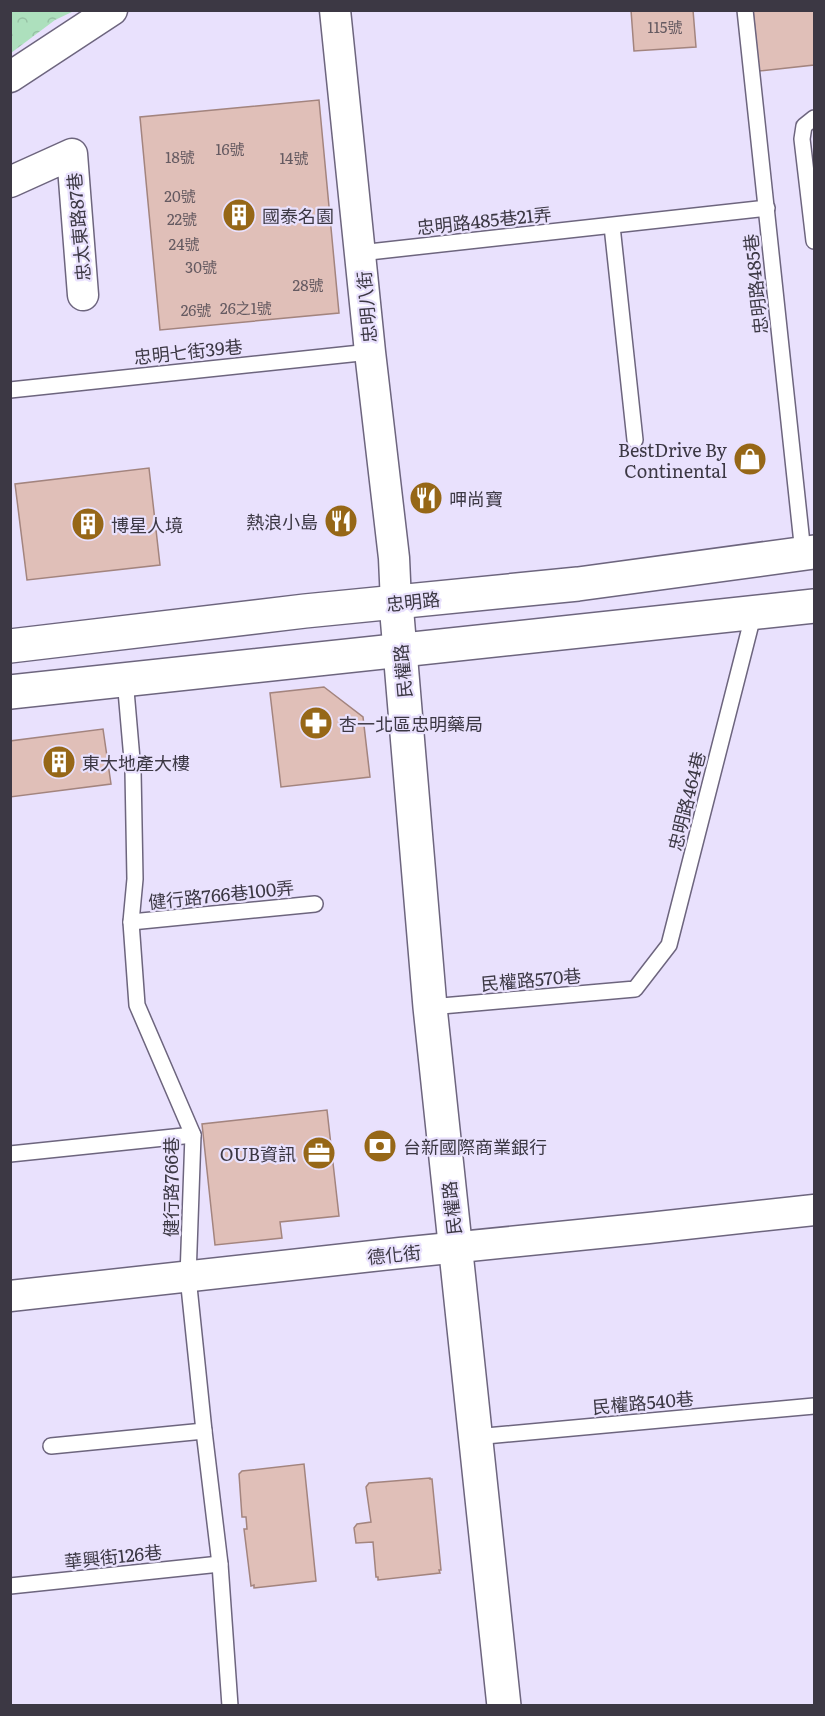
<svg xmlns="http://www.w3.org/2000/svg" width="825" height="1716" font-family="Literata,'Noto Sans TC',serif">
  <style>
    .forest { fill: url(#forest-crowns) }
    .building { fill: #e0bfb8; stroke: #a3847e; stroke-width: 1.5 }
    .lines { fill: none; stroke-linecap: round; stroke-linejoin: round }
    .lane-casing { stroke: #6d657e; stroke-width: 18 }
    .street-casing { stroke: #6d657e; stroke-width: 33 }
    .secondary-casing { stroke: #6d657e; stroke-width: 36 }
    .lane { stroke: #fff; stroke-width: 15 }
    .street { stroke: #fff; stroke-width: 30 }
    .secondary { stroke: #fff; stroke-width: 33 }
    .labels { text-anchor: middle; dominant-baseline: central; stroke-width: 4.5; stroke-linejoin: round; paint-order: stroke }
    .number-label { font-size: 15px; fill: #655a61 }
    .poi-label { font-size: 18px; fill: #3c3844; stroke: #e9e1fd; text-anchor: start }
    .street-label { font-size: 18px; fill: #3c3844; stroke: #e9e1fd }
  </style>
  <defs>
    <pattern id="forest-crowns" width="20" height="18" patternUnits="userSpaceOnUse" patternTransform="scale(1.5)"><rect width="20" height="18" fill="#ade0bd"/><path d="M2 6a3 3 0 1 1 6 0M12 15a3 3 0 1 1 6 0" fill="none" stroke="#96c1a4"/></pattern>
  </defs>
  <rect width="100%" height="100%" fill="#e9e1fd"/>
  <path class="forest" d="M11 10H74V11L55 20 11 53Z"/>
  <g class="building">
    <path d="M631 10H693L696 47 634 51Z"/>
    <path d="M753 10H814V65L759 71Z"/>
    <path d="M319 100 339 313 160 330 140 117Z"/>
    <path d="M149 468 160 565 27 580 15 484Z"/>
    <path d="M324 687 363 717 370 777 281 787 270 693Z"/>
    <path d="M103 729 111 784 10 797V741Z"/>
    <path d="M327 1110 339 1216 280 1222 282 1238 215 1245 202 1124Z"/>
    <path d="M304 1464 316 1581 254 1588V1585L251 1586 244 1529H247L246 1517H242L239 1474 242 1471Z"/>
    <path d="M430 1478V1479H432L441 1570H439L440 1573 378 1580V1577H376L373 1542 356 1543 354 1528 357 1524 371 1522 366 1487 369 1483Z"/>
  </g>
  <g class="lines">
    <g class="lane-casing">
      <g id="lane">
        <path d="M745 10 803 553"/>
        <path d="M814 118 804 126 802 139 814 241"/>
        <path d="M612 226 635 440"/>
        <path d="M360 253 767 208"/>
        <path d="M10 390 370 352"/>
        <path d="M125 679 133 771 135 879 131 922 137 1005 193 1135 188 1277 204 1431 220 1564 230 1706"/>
        <path d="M131 922 315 904"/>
        <path d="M430 1007 635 989 669 945 754 612"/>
        <path d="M10 1154 193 1135"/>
        <path d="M475 1437 814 1406"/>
        <path d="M51 1446 204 1431"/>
        <path d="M10 1586 220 1564"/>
      </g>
    </g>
    <g class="street-casing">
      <g id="street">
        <path d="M335 10 370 352 394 558 396 603"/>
        <path d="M10 77 112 10"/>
        <path d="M10 182 72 154 83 295"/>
        <path d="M10 1296 400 1253 649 1228 814 1210"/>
      </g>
    </g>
    <g class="secondary-casing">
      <g id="secondary">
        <path d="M396 603 430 1007 504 1706"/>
        <path d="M10 646 305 611 578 584 814 552"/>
        <path d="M10 692 814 606"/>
      </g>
    </g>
    <use href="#lane" class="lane"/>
    <use href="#street" class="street"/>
    <use href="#secondary" class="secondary"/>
  </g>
  <defs>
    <g id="building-disc" transform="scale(1.725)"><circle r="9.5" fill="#966717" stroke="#e9e1fd"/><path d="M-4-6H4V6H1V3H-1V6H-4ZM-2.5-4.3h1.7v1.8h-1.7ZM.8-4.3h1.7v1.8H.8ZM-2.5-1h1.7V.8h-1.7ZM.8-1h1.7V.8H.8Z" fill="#fff"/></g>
    <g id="shop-disc" transform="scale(1.725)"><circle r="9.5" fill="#966717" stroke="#e9e1fd"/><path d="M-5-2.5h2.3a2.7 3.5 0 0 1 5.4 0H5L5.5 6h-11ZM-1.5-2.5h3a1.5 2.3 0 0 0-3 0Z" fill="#fff"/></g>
    <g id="restaurant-disc" transform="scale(1.725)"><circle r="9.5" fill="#966717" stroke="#e9e1fd"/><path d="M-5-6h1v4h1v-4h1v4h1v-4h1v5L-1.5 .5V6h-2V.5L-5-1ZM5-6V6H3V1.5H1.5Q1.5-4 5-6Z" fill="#fff"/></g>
    <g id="pharmacy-disc" transform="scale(1.725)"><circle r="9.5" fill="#966717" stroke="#e9e1fd"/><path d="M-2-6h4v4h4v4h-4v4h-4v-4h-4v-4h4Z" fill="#fff"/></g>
    <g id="bank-disc" transform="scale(1.725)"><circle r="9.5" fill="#966717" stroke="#e9e1fd"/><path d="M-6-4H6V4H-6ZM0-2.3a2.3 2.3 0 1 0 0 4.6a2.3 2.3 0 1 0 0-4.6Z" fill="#fff"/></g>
    <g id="office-disc" transform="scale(1.725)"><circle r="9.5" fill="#966717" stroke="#e9e1fd"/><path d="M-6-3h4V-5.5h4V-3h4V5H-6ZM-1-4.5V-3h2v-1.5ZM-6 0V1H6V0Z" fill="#fff"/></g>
  </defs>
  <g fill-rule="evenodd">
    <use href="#building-disc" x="239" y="215"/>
    <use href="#shop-disc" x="750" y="459"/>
    <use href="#restaurant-disc" x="426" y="498"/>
    <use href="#restaurant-disc" x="341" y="521"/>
    <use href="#building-disc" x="88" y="524"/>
    <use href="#pharmacy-disc" x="316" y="723"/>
    <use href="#building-disc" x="59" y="762"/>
    <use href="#bank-disc" x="380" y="1146"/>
    <use href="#office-disc" x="319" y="1153"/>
  </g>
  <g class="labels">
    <g class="number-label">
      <text x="665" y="26">115號</text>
      <text x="230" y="148">16號</text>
      <text x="180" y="156">18號</text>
      <text x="294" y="157">14號</text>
      <text x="180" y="195">20號</text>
      <text x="182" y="218">22號</text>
      <text x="184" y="243">24號</text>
      <text x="201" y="266">30號</text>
      <text x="308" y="284">28號</text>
      <text x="246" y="307">26之1號</text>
      <text x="196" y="309">26號</text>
    </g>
    <g class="poi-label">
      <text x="262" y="215">國泰名園</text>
      <text x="727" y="449" text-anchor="end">BestDrive By<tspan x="727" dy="21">Continental</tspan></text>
      <text x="449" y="498">呷尚寶</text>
      <text x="318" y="521" text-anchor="end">熱浪小島</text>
      <text x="111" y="524">博星人境</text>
      <text x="339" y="723">杏一北區忠明藥局</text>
      <text x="82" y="762">東大地產大樓</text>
      <text x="403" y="1146">台新國際商業銀行</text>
      <text x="296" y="1153" text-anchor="end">OUB資訊</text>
    </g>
    <g class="street-label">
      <text transform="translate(484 220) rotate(-6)">忠明路485巷21弄</text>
      <text transform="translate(78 227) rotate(-95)">忠太東路87巷</text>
      <text transform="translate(755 284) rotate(-96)">忠明路485巷</text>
      <text transform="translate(366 307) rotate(-95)">忠明八街</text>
      <text transform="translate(188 351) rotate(-6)">忠明七街39巷</text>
      <text transform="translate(413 601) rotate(-6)">忠明路</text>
      <text transform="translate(402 671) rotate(-95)">民權路</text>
      <text transform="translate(686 801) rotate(-76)">忠明路464巷</text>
      <text transform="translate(221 894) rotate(-6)">健行路766巷100弄</text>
      <text transform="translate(531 979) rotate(-5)">民權路570巷</text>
      <text transform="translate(170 1187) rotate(-90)">健行路766巷</text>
      <text transform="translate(451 1208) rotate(-96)">民權路</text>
      <text transform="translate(394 1254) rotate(-6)">德化街</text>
      <text transform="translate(643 1402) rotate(-5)">民權路540巷</text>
      <text transform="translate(113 1556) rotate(-6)">華興街126巷</text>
    </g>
  </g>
  <rect width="825" height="1716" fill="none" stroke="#3c3844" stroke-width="24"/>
</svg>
